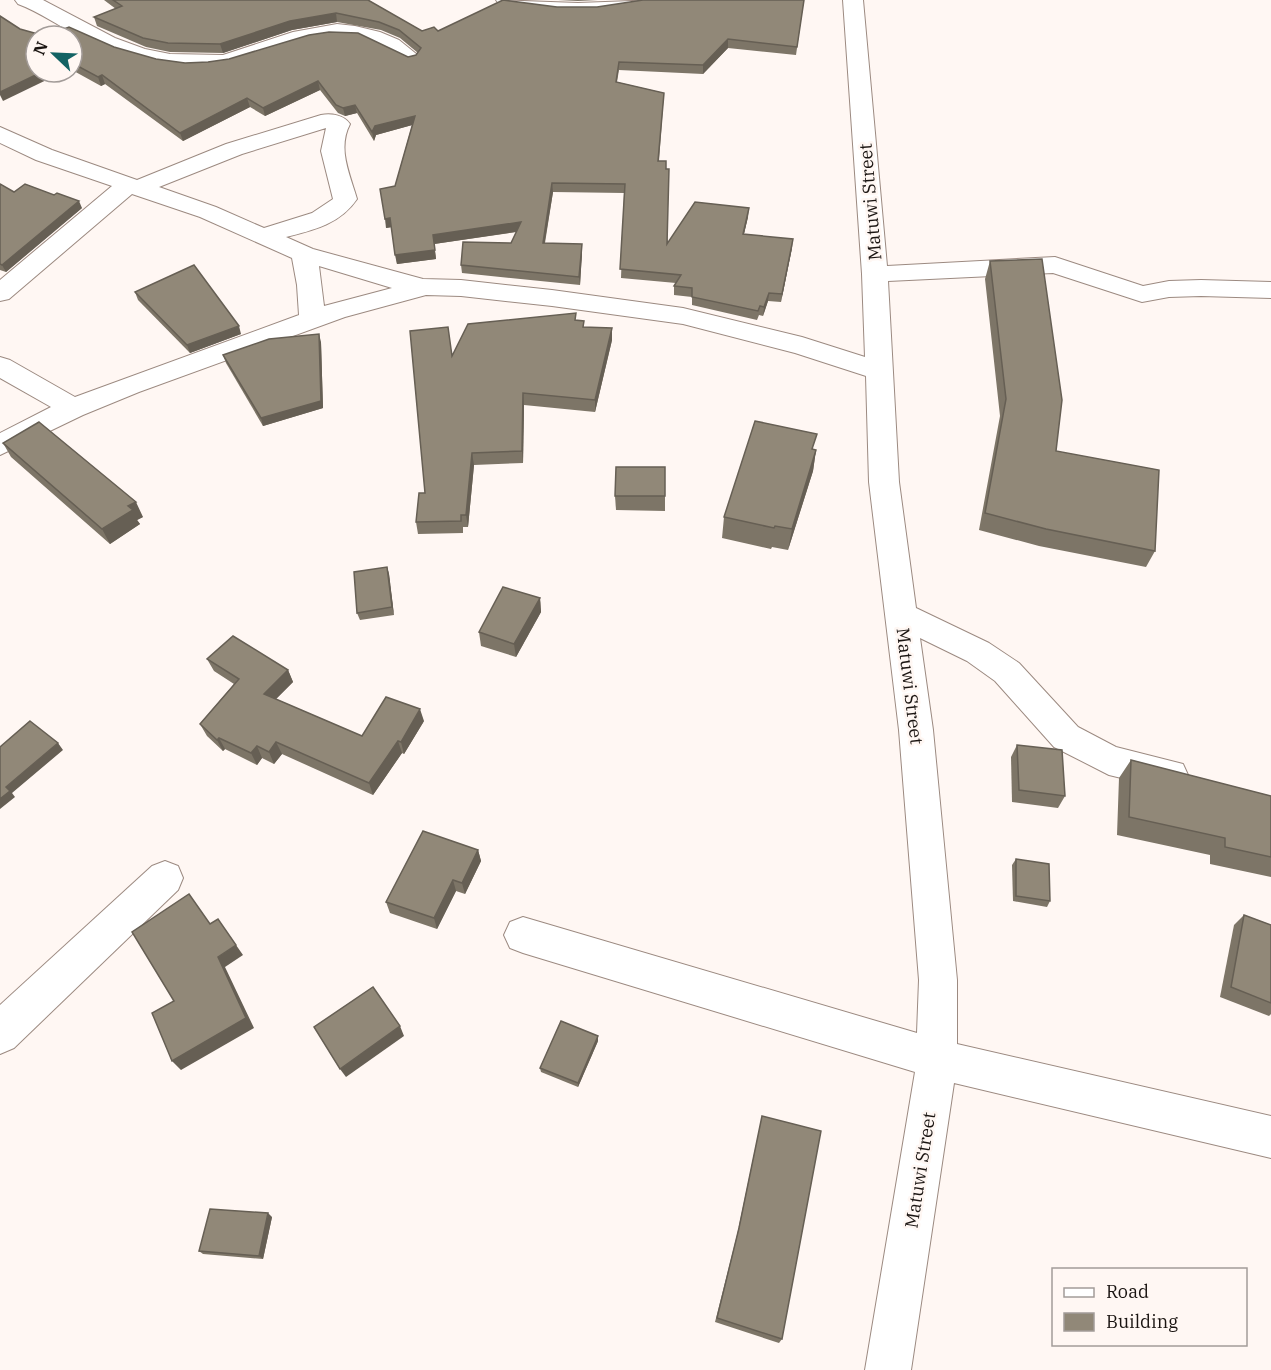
<svg xmlns="http://www.w3.org/2000/svg" width="1271" height="1370" font-family="'IBM Plex Serif',serif">
  <style>
    .lines { fill: none; stroke-linecap: round; stroke-linejoin: round }
    .minor-casing { stroke: #9c8a81; stroke-width: 2 }
    .minor { fill: #fff; fill-rule: evenodd }
    .wall { fill: #7d7567 }
    .shaded-wall { fill: #665f54 }
    .building { fill: #918878; stroke: #665f54; stroke-width: 1.5 }
    .labels { text-anchor: middle; dominant-baseline: central; stroke-width: 5; stroke-linejoin: round; paint-order: stroke }
    .street-label { font-size: 18px; fill: #1a1411; stroke: #fff7f3 }
  </style>
  <rect width="100%" height="100%" fill="#fff7f3"/>
  <g class="lines">
    <g class="minor-casing">
      <g id="minor">
        <path d="M15 0H43L115 38 145 49 170 54 223 55 293 32 337 24 355 26 380 32 399 40 420 57 417 61 410 63C389 58 375 40 352 38 294 32 247 73 188 69 150 66 112 54 79 36 58 26 40 12 18 4Z"/>
        <path d="M496 0 578 3 659 0 656 4C603 17 552 17 499 4Z"/>
        <path d="M843 0H863L887 266 1055 257 1143 286 1169 281 1201 280 1271 282V298L1201 296 1169 297 1142 302 1053 273 888 281 899 482 916 608 989 643 1019 663 1078 727 1116 747 1183 764 1188 775 1183 786 1171 790 1109 775 1054 747 995 681 967 661 920 638 933 730 957 980V1044L1271 1116V1158L954 1083 911 1370H865L915 1072 523 953 510 948 504 935 510 922 523 917 917 1033 919 980 899 730 869 482 866 376 795 353 683 324 552 306 461 296 426 295 345 317 139 392 83 415 0 455V433L51 407 0 378V357L10 360 75 397 299 315 297 285 292 258 200 217 132 194 9 299 0 301V280L112 186 36 160 0 143V127L52 150 137 180 226 144 321 115C331 113 344 115 350 124 337 149 350 174 357 199 340 224 314 230 286 237L313 249 423 279 461 280 552 290 683 308 802 337 865 357 862 274ZM326 128 321 151 333 199 312 213 264 228 216 207 159 187 242 154ZM319 266 392 288 324 306Z"/>
        <path d="M165 861 178 866 183 878 178 890 14 1048 0 1054V1005L152 866Z"/>
      </g>
    </g>
    <use href="#minor" class="minor"/>
  </g>
  <g class="wall">
    <path d="M104 0H368L422 31H438L557 7H597L804 0 796 55 728 48 703 74 619 70 617 82 664 93 659 161 668 243 748 217 744 234 792 248 781 302 768 301 763 316 759 315 757 320 692 305V297L674 295V286L676 283 621 278 624 193 553 192 545 243 582 244V253L580 285 462 273 461 265 511 243 516 232 434 244 436 259 397 264 392 227 386 228 395 186 412 125 376 135 374 141 357 113 345 116 338 113 320 90 265 116 250 107 183 141 105 84 101 86 72 70V36L156 59 185 63 408 57 416 55 418 53 400 38 381 30 337 22 292 30 223 53 170 52 146 47 97 26 94 17 116 9Z"/>
    <path d="M558 0H598L578 1Z"/>
    <path d="M0 184 14 192 82 208 6 272 0 270Z"/>
    <path d="M990 261 1056 451 1155 551 1146 567 1039 546 979 530 1000 416 985 279Z"/>
    <path d="M135 292 241 334 190 353 138 300Z"/>
    <path d="M576 321 584 327 612 340 595 412 524 405 523 463 474 465 468 527H463V533L418 534 416 522 425 493Z"/>
    <path d="M321 342 323 408 263 426 226 363 223 355Z"/>
    <path d="M3 443 143 517 137 520 140 524 110 544 11 457Z"/>
    <path d="M814 449 816 450 813 471 788 550 772 547 771 549 722 538 724 517Z"/>
    <path d="M665 467V511L616 510 615 496Z"/>
    <path d="M387 567 389 574 394 615 360 620 357 613Z"/>
    <path d="M540 598 541 612 516 657 481 646 479 632Z"/>
    <path d="M207 659 288 670 293 682 276 699 362 736 424 721 404 754 402 753 373 795 282 754 274 764 262 758 257 765 225 749 223 751 207 736 200 724 234 684 214 671Z"/>
    <path d="M1017 745 1065 796 1058 808 1012 802 1011 757Z"/>
    <path d="M1131 760 1271 796V877L1210 864V855L1117 835 1119 778Z"/>
    <path d="M478 850 481 861 465 894 456 891 437 929 390 913 386 902Z"/>
    <path d="M1016 859 1050 901 1047 907 1013 901 1012 865Z"/>
    <path d="M1244 915 1271 925V1014L1269 1016 1220 997 1234 925Z"/>
    <path d="M598 1041 578 1087 541 1072 540 1068Z"/>
    <path d="M762 1116 782 1339 779 1343 715 1322 737 1235Z"/>
    <path d="M272 1217 263 1259 203 1254 199 1251Z"/>
  </g>
  <g class="shaded-wall">
    <path d="M336 13 337 22 292 30 223 53 220 44 290 21Z"/>
    <path d="M728 39V48L703 74V65Z"/>
    <path d="M42 72H63L3 101 0 95V92Z"/>
    <path d="M102 75 105 84 101 86 98 77Z"/>
    <path d="M318 81 320 90 265 116 263 108Z"/>
    <path d="M247 98 250 107 183 141 180 133Z"/>
    <path d="M355 105 357 113 345 116 343 108Z"/>
    <path d="M415 116 416 124 376 135 374 141 372 132 375 126Z"/>
    <path d="M552 183 553 192 543 252V243Z"/>
    <path d="M79 201 82 208 6 272 2 265Z"/>
    <path d="M749 208 748 217 742 242 743 234Z"/>
    <path d="M390 218 392 227 386 228 385 219Z"/>
    <path d="M521 222 522 231 434 244 433 235Z"/>
    <path d="M793 239 792 248 781 302 782 294Z"/>
    <path d="M582 244V253L580 285 579 277Z"/>
    <path d="M435 250 436 259 397 264 395 255Z"/>
    <path d="M769 293 768 301 763 316 764 307Z"/>
    <path d="M239 326 241 334 190 353 187 345Z"/>
    <path d="M612 328V340L595 412V400Z"/>
    <path d="M319 334 321 342 323 408 263 426 261 418Z"/>
    <path d="M523 393 524 405 523 463 522 451Z"/>
    <path d="M816 450 813 471 788 550 792 529Z"/>
    <path d="M472 453 474 465 468 527 466 515Z"/>
    <path d="M136 502 143 517 137 520 140 524 110 544 102 529 128 506Z"/>
    <path d="M387 567 389 574 394 615 392 607Z"/>
    <path d="M540 598 541 612 516 657 514 644Z"/>
    <path d="M288 670 293 682 269 706 264 694Z"/>
    <path d="M420 709 424 721 404 754 401 742Z"/>
    <path d="M219 738 225 749 223 751 217 740Z"/>
    <path d="M398 741 402 753 373 795 369 783Z"/>
    <path d="M276 742 282 754 274 764 269 752Z"/>
    <path d="M58 743 63 750 12 793 15 797 0 809V799L6 787Z"/>
    <path d="M257 746 262 758 257 765 251 753Z"/>
    <path d="M478 850 481 861 465 894 462 883Z"/>
    <path d="M453 880 456 891 437 929 434 918Z"/>
    <path d="M236 945 243 955 225 967 254 1028 181 1070 172 1061 218 957Z"/>
    <path d="M400 1026 404 1036 346 1077 340 1069Z"/>
    <path d="M598 1036V1041L578 1087V1083Z"/>
    <path d="M268 1213 272 1217 263 1259 259 1256Z"/>
  </g>
  <g class="building">
    <path d="M113 0H368L422 31 434 27 438 31 503 0 557 7H597L643 0H804L797 47 728 39 703 65 619 62 616 82 664 93 658 161H666V169H669L667 244 695 202 749 208 743 234 793 239 782 294 769 293 764 307 760 306 758 311 692 297V288L674 286 681 275 620 269 625 184 552 183 543 243 582 244 579 277 461 265 463 242 511 243 521 222 433 235 435 250 395 255 390 218 385 219 380 189 395 186 415 116 375 126 372 132 355 105 343 108 336 105 318 81 263 108 247 98 180 133 102 75 98 77 72 63V36H46L69 27 114 47 156 59 185 63 208 62 229 59 309 35 329 32 358 33 408 57 416 55 421 48 399 30 379 22 336 13 290 21 220 44 168 43 143 38 94 17 122 6Z"/>
    <path d="M0 16 20 29 45 36H36V72H42L0 92Z"/>
    <path d="M0 184 14 192 25 184 54 195 57 193 79 201 2 265 0 264Z"/>
    <path d="M1042 259 1062 400 1056 451 1159 470 1155 551 1046 529 985 513 1006 399 990 261Z"/>
    <path d="M194 265 239 326 187 345 135 292Z"/>
    <path d="M576 313 575 320 584 321 583 327 612 328 595 400 523 393 522 451 472 453 466 515H461V521L416 522 419 493H425L410 331 448 327 452 356 468 324Z"/>
    <path d="M319 334 321 401 261 418 223 355 269 339Z"/>
    <path d="M755 421 817 434 812 449 816 450 792 529 775 526 774 528 724 517Z"/>
    <path d="M39 422 136 502 128 506 133 510 102 529 3 443Z"/>
    <path d="M616 467H665V496H615Z"/>
    <path d="M387 567 392 607 357 613 354 572Z"/>
    <path d="M503 587 540 598 514 644 479 632Z"/>
    <path d="M233 636 288 670 264 694 362 736 386 697 420 709 401 742 398 741 369 783 276 742 269 752 257 746 251 753 219 738 217 740 200 724 239 679 207 659Z"/>
    <path d="M30 721 58 743 6 787 10 791 0 799V747Z"/>
    <path d="M1017 745 1062 750 1065 796 1019 790Z"/>
    <path d="M1131 760 1271 796V857L1225 847V838L1129 817Z"/>
    <path d="M423 831 478 850 462 883 453 880 434 918 386 902Z"/>
    <path d="M1016 859 1049 864 1050 901 1016 896Z"/>
    <path d="M189 894 210 924 218 919 236 945 218 957 246 1018 172 1061 152 1013 174 1001 132 932Z"/>
    <path d="M1244 915 1271 925V1003L1231 987Z"/>
    <path d="M373 987 400 1026 340 1069 314 1027Z"/>
    <path d="M561 1021 598 1036 578 1083 540 1068Z"/>
    <path d="M762 1116 821 1131 782 1339 717 1318 739 1228Z"/>
    <path d="M210 1209 268 1213 259 1256 199 1251Z"/>
  </g>
  <g class="labels">
    <g class="street-label">
      <text transform="translate(870 202) rotate(-95)">Matuwi Street</text>
      <text transform="translate(910 686) rotate(83)">Matuwi Street</text>
      <text transform="translate(920 1170) rotate(-81)">Matuwi Street</text>
    </g>
  </g>
  <rect x="1052" y="1268" width="195" height="78" fill="#fff7f3" stroke="#a39c99" stroke-width="1.5"/>
  <rect x="1064" y="1288" width="30" height="9" fill="#ffffff" stroke="#a39c99" stroke-width="1.5"/>
  <text x="1106" y="1298" font-size="18" fill="#1a1411">Road</text>
  <rect x="1064" y="1313" width="30" height="18" fill="#918878" stroke="#a39c99" stroke-width="1.5"/>
  <text x="1106" y="1328" font-size="18" fill="#1a1411">Building</text>
  <g transform="translate(54 54) rotate(293)"><circle r="28" fill="#fff7f3" stroke="#a39c99" stroke-width="1.5"/>
  <path d="M0-4.5L10 22L0 15L-10 22Z" fill="#136364"/>
  <text y="-9" font-size="16" font-weight="bold" text-anchor="middle" fill="#1a1411">N</text>
  </g>
</svg>
